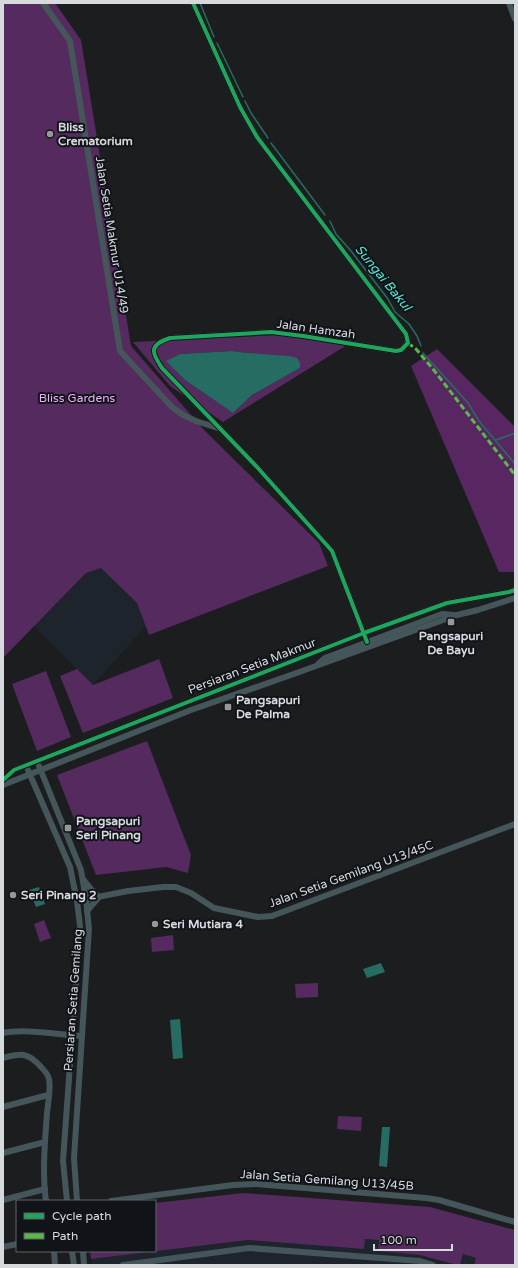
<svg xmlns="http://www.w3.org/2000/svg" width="518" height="1268" font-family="'Varela Round',sans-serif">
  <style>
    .built { fill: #1d242c }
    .green { fill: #552a5e; fill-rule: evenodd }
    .forest { fill: #582762 }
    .water { fill: #276c63 }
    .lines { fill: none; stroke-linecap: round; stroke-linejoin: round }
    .stream { stroke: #276c63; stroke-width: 1.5 }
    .minor { stroke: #44565a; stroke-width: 6 }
    .quiet { stroke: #58b947; stroke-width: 3; stroke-dasharray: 6 3; stroke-linecap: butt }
    .cycleway-casing { stroke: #101418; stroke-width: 6 }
    .cycleway { stroke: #20a55d; stroke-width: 4 }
    .poi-dot { fill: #95989a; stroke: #101418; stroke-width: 1.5 }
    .labels { text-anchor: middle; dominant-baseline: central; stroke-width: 4; stroke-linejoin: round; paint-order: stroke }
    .poi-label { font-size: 12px; font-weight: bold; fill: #d7dadd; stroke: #101418; text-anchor: start }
    .street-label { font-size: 12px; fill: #d7dadd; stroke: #101418 }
    .park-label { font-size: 12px; fill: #f0affc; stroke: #101418 }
    .water-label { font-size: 13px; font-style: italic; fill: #59e6d3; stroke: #101418 }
  </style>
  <rect width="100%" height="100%" fill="#1b1d1f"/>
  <g class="built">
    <path d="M101 568 137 603 146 626 93 685 34 626 86 573Z"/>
    <path d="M365 1239 379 1240 378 1251 420 1255 457 1265H92L91 1259 248 1240 364 1249Z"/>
    <path d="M463 1254 476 1258 474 1265H460Z"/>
  </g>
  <g class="green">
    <path d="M3 3H55L81 40 131 346 204 430 319 543 328 566 149 635 137 603 101 568 86 573 3 658Z"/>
    <path d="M282 335 347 345 223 422 170 386 133 342ZM232 351 248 353 300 368 252 395 233 413 185 380 167 361 180 354Z"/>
    <path d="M159 659 173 698 83 733 60 676 77 669 93 685Z"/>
    <path d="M46 671 71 737 37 751 12 684Z"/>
    <path d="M147 741 191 855 188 873 166 867 96 875 57 775Z"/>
    <path d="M44 920 51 938 40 942 34 924Z"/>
    <path d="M173 935 174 950 152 952 151 938Z"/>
    <path d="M318 983V997L296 998 295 984Z"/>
    <path d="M338 1116 362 1117 361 1131 337 1129Z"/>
    <path d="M243 1193 430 1207 515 1230V1265H474L476 1258 463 1254 460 1265H457L420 1255 378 1251 379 1240 365 1239 364 1249 248 1240 91 1259 90 1251H155V1203Z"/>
  </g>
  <path class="forest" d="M437 349 515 427V572H499L411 366Z"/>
  <g class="water">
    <path d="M232 351 248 353 289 356 297 358 300 363V368L252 395 233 413 185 380 166 361 180 354Z"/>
    <path d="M39 887 45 904 36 907 29 890Z"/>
    <path d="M381 963 385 972 367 978 363 969Z"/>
    <path d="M180 1019 183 1058 173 1059 170 1020Z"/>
    <path d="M382 1127H390L387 1167 379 1166Z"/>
  </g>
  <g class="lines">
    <g class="stream">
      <path d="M200 3 214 37"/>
      <path d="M217 43 243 97"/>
      <path d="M245 101 251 113 268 138"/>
      <path d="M271 143 325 215"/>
      <path d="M330 221 336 234 351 251 388 299 395 312 409 324 417 336 421 346"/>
      <path d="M423 353 468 403 479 421 515 464"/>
      <path d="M496 440 515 433"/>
    </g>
    <g class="minor">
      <path d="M43 3 70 41 120 351 172 407 183 415 196 421 218 428"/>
      <path d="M193 3 240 107 257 137 406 334 408 343 401 350 396 351 303 336 271 332 170 338C149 345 151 352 162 368L257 467 332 551 367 642"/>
      <path d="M509 3 515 19"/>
      <path d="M318 664 325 658 442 614 454 615"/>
      <path d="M39 766 81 870 86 899 89 929 74 1158 77 1201"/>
      <path d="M28 770 70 867 77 901 80 926 63 1161 67 1201"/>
      <path d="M3 780 14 770 364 633 447 603 509 592 515 590"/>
      <path d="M3 785 191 710 291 675 457 615 478 610 515 598"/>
      <path d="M83 879 91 889 99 897"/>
      <path d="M77 901 128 891 163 887H176L191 893 214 908 258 917 272 916 515 824"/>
      <path d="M87 911 99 897"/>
      <path d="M3 1033C23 1028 60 1035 82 1036"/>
      <path d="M3 1058C21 1053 28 1052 41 1067 44 1070 48 1074 49 1079 51 1088 48 1103 47 1113 45 1142 42 1172 46 1201"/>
      <path d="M3 1107 48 1095"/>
      <path d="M3 1153 45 1142"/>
      <path d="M3 1200 45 1189"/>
      <path d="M111 1201 233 1185 256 1184 426 1198 439 1200 515 1222"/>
      <path d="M3 1247 17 1244"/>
      <path d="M54 1251 55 1265"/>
      <path d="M72 1251 74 1265"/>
      <path d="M83 1251 84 1265"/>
      <path d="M123 1265 249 1248 420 1261 433 1265"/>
    </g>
    <path class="quiet" d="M408 343 416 349 433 369 515 475"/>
    <g class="cycleway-casing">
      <g id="cycleway">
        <path d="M193 3 240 107 257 137 406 334 408 343 401 350 396 351 303 336 271 332 170 338C149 345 151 352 162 368L257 467 332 551 367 642"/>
        <path d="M3 780 14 770 364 633 447 603 509 592 515 590"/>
      </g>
    </g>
    <use href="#cycleway" class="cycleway"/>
  </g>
  <g class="poi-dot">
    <circle cx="50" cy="134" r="4"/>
    <rect x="447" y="618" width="8" height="8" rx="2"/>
    <rect x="224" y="703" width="8" height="8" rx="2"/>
    <rect x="64" y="824" width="8" height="8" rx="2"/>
    <circle cx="13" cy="895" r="4"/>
    <circle cx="155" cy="924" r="4"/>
  </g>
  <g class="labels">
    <g class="poi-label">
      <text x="58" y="127">Bliss<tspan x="58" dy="14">Crematorium</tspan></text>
      <text x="451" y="636" text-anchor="middle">Pangsapuri<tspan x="451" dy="14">De Bayu</tspan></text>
      <text x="236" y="700">Pangsapuri<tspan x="236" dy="14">De Palma</tspan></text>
      <text x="76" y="821">Pangsapuri<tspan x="76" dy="14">Seri Pinang</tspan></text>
      <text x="21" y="895">Seri Pinang 2</text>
      <text x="163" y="924">Seri Mutiara 4</text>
    </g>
    <g class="street-label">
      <text transform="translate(112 235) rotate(81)">Jalan Setia Makmur U14/49</text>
      <text transform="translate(316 329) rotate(8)">Jalan Hamzah</text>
      <text transform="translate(252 666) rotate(-21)">Persiaran Setia Makmur</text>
      <text transform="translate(351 874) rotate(-20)">Jalan Setia Gemilang U13/45C</text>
      <text transform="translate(73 1000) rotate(-86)">Persiaran Setia Gemilang</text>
      <text transform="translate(327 1180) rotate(4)">Jalan Setia Gemilang U13/45B</text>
    </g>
    <g class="park-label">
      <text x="77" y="398">Bliss Gardens</text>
    </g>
    <g class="water-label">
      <text transform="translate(383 278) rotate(51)">Sungai Bakul</text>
    </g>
  </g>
  <rect width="518" height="1268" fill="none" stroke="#d7dadd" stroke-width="8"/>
  <rect x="16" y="1200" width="140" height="52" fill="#101418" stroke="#606367"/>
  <rect x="24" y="1213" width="20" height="6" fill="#20a55d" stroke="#606367"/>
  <text x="52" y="1220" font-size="12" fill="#d7dadd">Cycle path</text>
  <rect x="24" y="1233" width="20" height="6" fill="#58b947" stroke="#606367"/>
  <text x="52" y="1240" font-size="12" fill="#d7dadd">Path</text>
  <path d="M374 1244v6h78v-6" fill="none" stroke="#d7dadd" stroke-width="2"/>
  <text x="380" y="1244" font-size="12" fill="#d7dadd" stroke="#101418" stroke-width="3" paint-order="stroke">100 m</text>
</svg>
